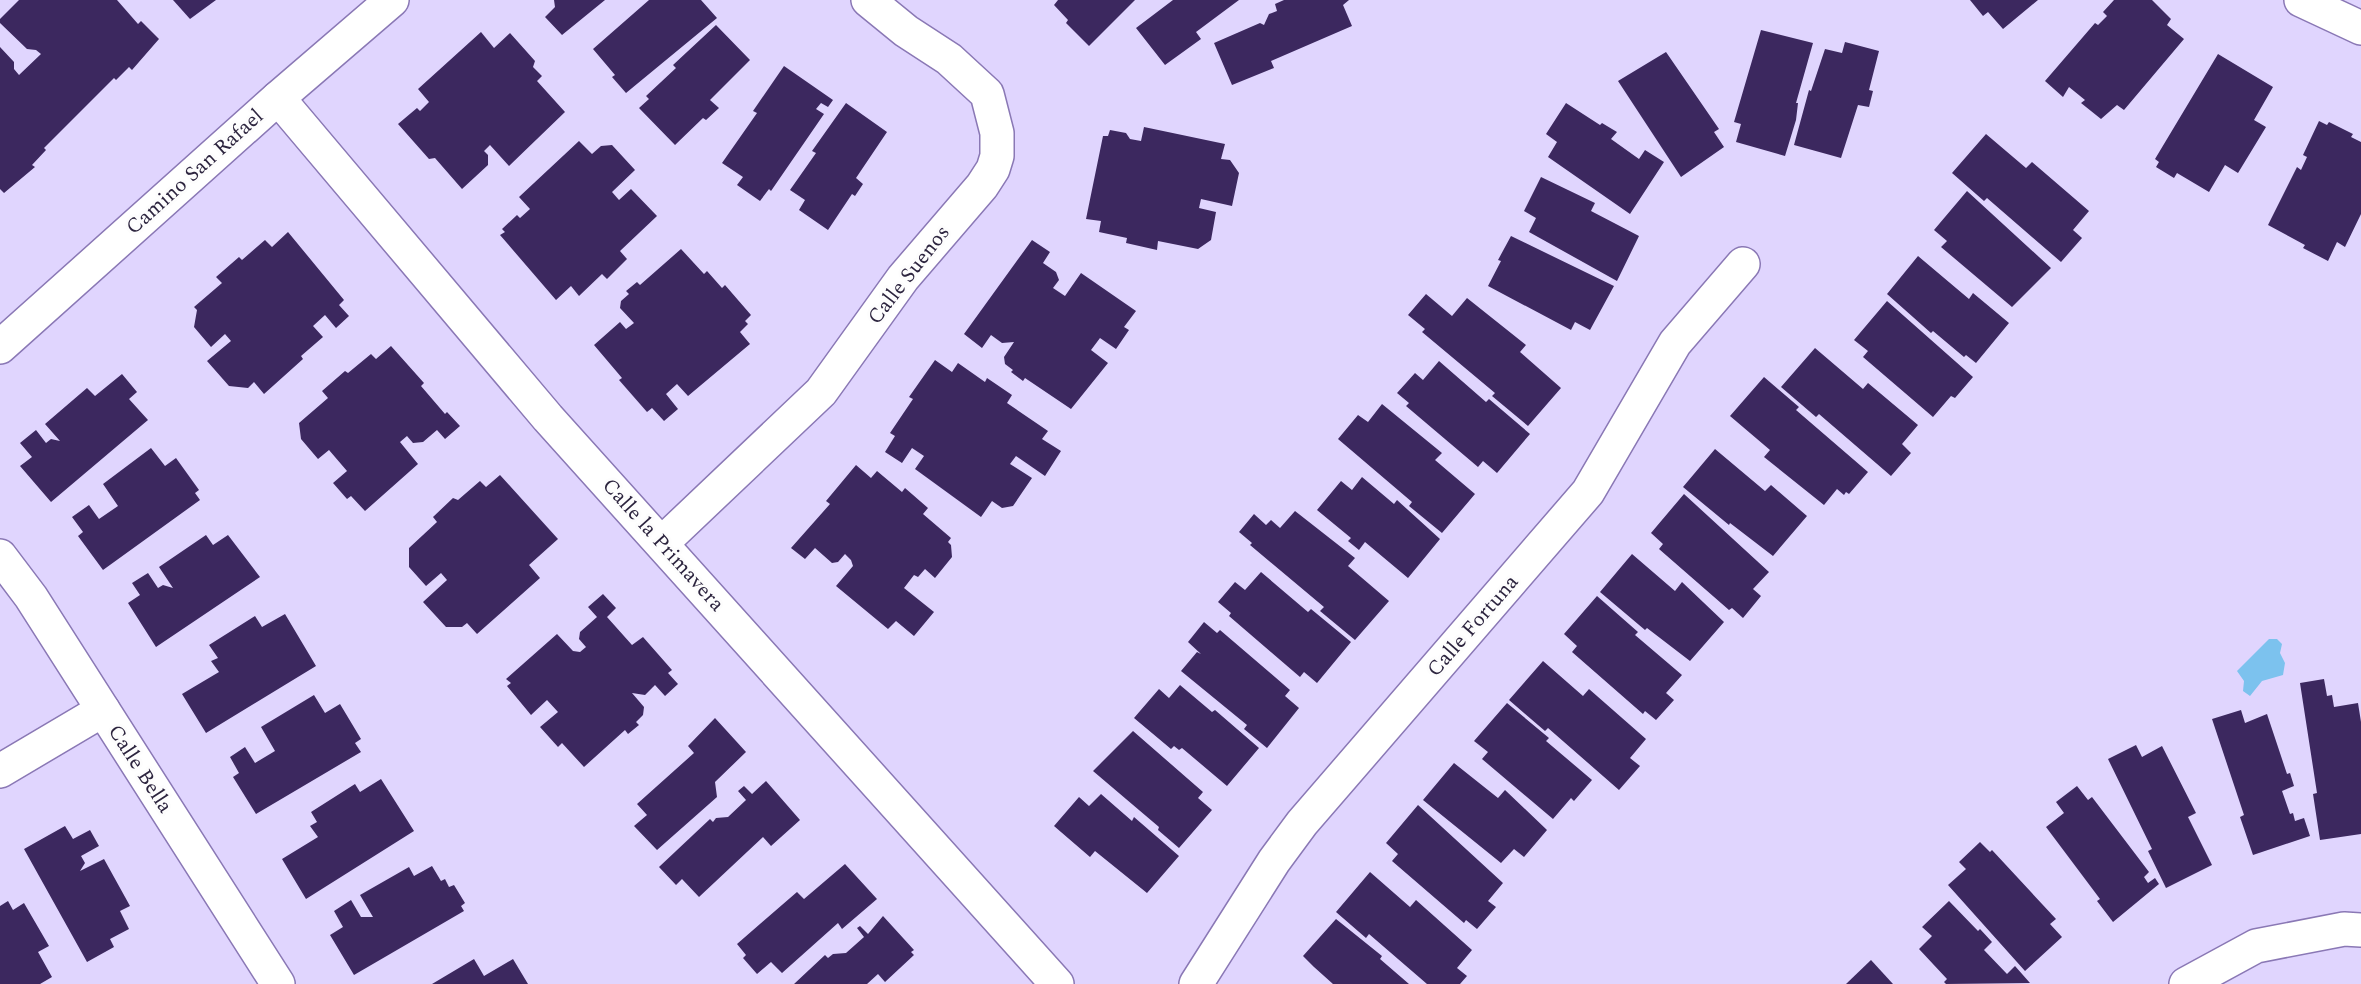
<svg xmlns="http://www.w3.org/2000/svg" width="2361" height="984" font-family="Spectral,serif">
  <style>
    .water { fill: #7cc2ee }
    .building { fill: #3c285f }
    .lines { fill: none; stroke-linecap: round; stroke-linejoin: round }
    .minor-casing { stroke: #8a78b5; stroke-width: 36 }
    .minor { stroke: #fff; stroke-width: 33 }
    .labels { text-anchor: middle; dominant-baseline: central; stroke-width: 6; stroke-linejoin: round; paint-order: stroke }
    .street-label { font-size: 21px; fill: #2d253f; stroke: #fdfdfd }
  </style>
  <rect width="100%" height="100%" fill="#e0d5fe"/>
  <path class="water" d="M2269 639H2277L2282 644 2280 653 2285 663 2283 675 2262 681 2250 696 2243 691 2244 681 2237 671Z"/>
  <g class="building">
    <path d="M19 0H117L138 24 141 21 159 39 132 70 129 67 116 80 114 78 44 148 46 150 32 165 35 167 4 193 0 189V47L14 62V69L19 75 41 54 36 50 27 49 0 23V19Z"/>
    <path d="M173 0H216L190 19Z"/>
    <path d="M554 0H605L562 35 545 17 555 7Z"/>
    <path d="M649 0H701L717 18 626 93 612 77 615 75 593 49Z"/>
    <path d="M1058 0H1135L1089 46 1066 23 1068 20 1054 5Z"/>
    <path d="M1173 0H1239L1196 32 1201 39 1165 65 1136 28Z"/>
    <path d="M1284 0H1349L1343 5 1352 26 1271 61 1274 68 1232 85 1214 43 1260 23 1264 25 1269 14 1277 11 1275 4Z"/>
    <path d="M1970 0H2038L2003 29 1988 12 1983 16Z"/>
    <path d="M2114 0H2152L2171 19 2167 25 2184 39 2124 110 2117 105 2101 119 2081 103 2085 100 2069 87 2063 97 2045 81 2095 23 2098 25 2107 16 2103 12Z"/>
    <path d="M716 25 750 60 710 100 719 108 706 120 703 118 675 145 639 108 649 99 646 96 676 68 673 65Z"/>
    <path d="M1761 30 1813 43 1796 103H1798L1796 120 1785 156 1736 142 1741 124 1734 122Z"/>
    <path d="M481 32 494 48 510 33 535 61 533 67 542 76 537 81 565 112 509 166 490 145 484 151 488 155V165L462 189 435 158 429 159 398 124 417 108 420 111 429 102 418 89Z"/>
    <path d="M1845 42 1879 51 1869 90 1873 91 1869 107 1858 105 1841 158 1794 145 1809 90 1811 91 1825 49 1842 53Z"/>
    <path d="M1666 52 1719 129 1714 132 1724 147 1681 177 1618 81Z"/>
    <path d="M2218 54 2273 87 2254 120 2266 127 2238 173 2225 165 2209 192 2177 173 2174 178 2156 167 2159 162 2155 159Z"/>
    <path d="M784 66 833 100 828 107 821 103 816 109 824 114 771 191 769 189 760 201 737 185 743 177 722 163 757 113 753 111Z"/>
    <path d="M846 103 887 132 856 178 863 184 855 196 852 194 828 230 799 210 805 200 790 190 816 153 812 151Z"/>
    <path d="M1566 103 1600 125 1602 123 1617 132 1611 139 1639 159 1645 150 1664 162 1630 214 1548 157 1557 142 1546 134Z"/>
    <path d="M2319 121 2327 125 2329 122 2353 134 2351 137 2361 142V214L2345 247 2337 242 2328 261 2303 248 2305 245 2268 225 2297 167 2301 170 2307 157 2303 155Z"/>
    <path d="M1144 127 1225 144 1221 159 1230 160 1239 173 1232 206 1201 199 1199 208 1216 212 1211 240 1198 249 1158 241 1157 250 1126 243 1127 238 1099 232 1101 221 1086 219 1103 136H1108L1110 130 1126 133 1130 139 1141 141Z"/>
    <path d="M1986 134 2026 168 2032 162 2089 211 2073 230 2082 238 2061 262 1987 198 1984 201 1952 173Z"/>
    <path d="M579 141 592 154 601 146 612 145 635 170 612 192 619 200 631 189 657 216 620 251 627 259 607 279 602 274 579 296 571 286 556 300 500 235 505 232 502 229 517 215 520 218 530 209 519 197Z"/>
    <path d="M1541 177 1595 203 1591 211 1639 236 1617 281 1529 232 1536 218 1524 211Z"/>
    <path d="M1967 191 2051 268 2012 307 1941 247 1947 241 1934 230Z"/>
    <path d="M288 232 344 300 339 305 349 316 336 328 325 315 313 326 323 337 301 356 303 359 264 394 254 382 248 388 229 386 207 361 231 341 225 334 211 347 194 327 197 310 194 307 222 283 216 277 239 257 242 260 265 240 272 247Z"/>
    <path d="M1511 236 1614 286 1590 330 1575 322 1571 330 1488 286 1501 261 1498 260Z"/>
    <path d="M1032 240 1050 252 1043 263 1056 272 1059 280 1053 288 1065 296 1081 273 1136 311 1124 327 1129 330 1116 349 1100 338 1091 350 1108 363 1071 409 1025 378 1023 381 1011 372 1013 370 1005 364 1004 357 1014 342 1002 343 991 335 982 348 964 334Z"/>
    <path d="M681 249 704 274 707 271 722 288 725 285 751 315 745 321 748 324 740 332 750 344 688 396 677 384 666 394 678 409 664 421 652 408 647 412 619 380 622 378 594 345 620 322 626 329 634 323 620 308 621 301 629 294 626 291 637 282 640 285Z"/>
    <path d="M1918 256 1969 299 1973 293 2009 323 1976 363 1966 355 1964 357 1933 331 1931 333 1887 294Z"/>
    <path d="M1426 294 1452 316 1467 298 1526 345 1520 352 1561 388 1528 426 1492 396 1495 393 1422 332 1425 329 1408 315Z"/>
    <path d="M1887 301 1973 377 1955 398 1951 396 1933 417 1863 357 1868 351 1854 340Z"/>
    <path d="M391 346 424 383 421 386 445 414 447 412 460 426 445 439 437 430 423 442 413 443 407 436 400 442 418 464 365 511 351 496 347 499 333 483 347 471 329 450 318 459 301 439 299 423 328 398 322 391 345 371 348 373 371 354 376 359Z"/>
    <path d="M1815 348 1863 389 1868 383 1918 425 1902 444 1911 453 1891 476 1819 414 1816 417 1781 387Z"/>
    <path d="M935 360 952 372 958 363 985 382 987 378 1012 395 1007 403 1048 431 1042 439 1061 451 1045 476 1016 456 1010 464 1032 478 1013 506 1002 508 992 501 981 517 915 469 924 456 912 448 902 463 885 452 895 436 890 433 913 399 909 397Z"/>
    <path d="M1439 361 1486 402 1489 399 1530 434 1497 473 1483 461 1478 467 1406 406 1409 403 1397 393 1415 373 1423 380Z"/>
    <path d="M122 374 137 392 129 399 148 420 51 502 20 466 32 457 20 443 36 430 46 443 51 439 60 441 45 424 87 388 95 396Z"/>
    <path d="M1764 377 1799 407 1796 410 1868 472 1849 494 1846 492 1844 495 1837 489 1824 505 1764 457 1770 450 1730 416Z"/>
    <path d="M1382 404 1442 453 1435 460 1475 494 1442 533 1409 506 1412 502 1338 439 1358 415 1368 422Z"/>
    <path d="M151 448 165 466 176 458 199 490 195 493 200 500 103 570 78 536 83 532 72 517 89 505 99 519 118 506 103 484Z"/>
    <path d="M1715 449 1765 491 1771 485 1807 516 1773 556 1730 523 1729 525 1683 487Z"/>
    <path d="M856 465 871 478 877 471 902 492 905 488 928 508 923 514 951 538 948 542 951 545 952 557 935 578 925 569 918 577 914 575 904 588 934 612 914 636 896 621 888 629 836 586 853 566 851 560 845 554 838 562 832 563 815 548 805 559 791 548 830 504 826 501Z"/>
    <path d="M500 475 558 539 529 565 540 578 477 634 467 623 462 627H446L423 602 447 580 441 573 426 586 409 567V548L437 522 433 517 453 498 458 500 480 481 486 487Z"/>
    <path d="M1362 477 1394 504 1397 500 1440 539 1408 578 1365 542 1359 550 1348 541 1351 538 1317 510 1341 481 1352 490Z"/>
    <path d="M1684 494 1769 572 1753 589 1761 596 1743 618 1732 608 1729 610 1659 549 1663 544 1651 533Z"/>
    <path d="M1295 511 1355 558 1348 566 1389 601 1355 640 1320 611 1324 607 1250 545 1252 543 1239 532 1254 514 1266 525 1271 520 1280 528Z"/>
    <path d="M206 535 213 545 228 535 260 577 156 647 128 603 140 595 132 583 148 573 158 588 163 585 173 588 159 567Z"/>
    <path d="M1632 554 1675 591 1682 582 1724 622 1690 661 1647 628 1645 630 1600 592Z"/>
    <path d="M1261 572 1308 612 1311 609 1351 642 1317 683 1304 672 1300 677 1229 616 1231 613 1218 602 1235 582 1245 590Z"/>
    <path d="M603 594 616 608 607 617 632 645 643 637 672 670 668 673 678 684 665 696 655 685 645 695 632 693 644 707 643 715 636 722 639 725 628 734 625 730 584 767 562 743 558 747 540 727 558 712 547 700 531 715 507 686 511 683 506 679 557 634 573 651 580 652 586 647 579 639 580 632 597 617 588 607Z"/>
    <path d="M1597 596 1638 632 1635 635 1682 675 1666 693 1674 700 1656 720 1645 711 1643 714 1572 652 1577 646 1564 634Z"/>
    <path d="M285 614 316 666 206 733 182 694 219 672 211 661 218 658 209 645 255 616 262 627Z"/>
    <path d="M1204 622 1217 633 1220 630 1290 690 1285 696 1299 708 1267 748 1244 729 1247 725 1181 671 1197 652 1201 654 1188 642Z"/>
    <path d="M1543 661 1583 696 1589 689 1646 739 1630 758 1640 766 1619 790 1548 728 1545 731 1509 700Z"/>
    <path d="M2324 679 2327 696 2332 695 2334 707 2358 703 2361 722V834L2320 840 2313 794 2317 793 2300 683Z"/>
    <path d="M1180 685 1212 712 1215 710 1259 748 1227 786 1182 748 1179 750 1174 746 1171 749 1134 718 1159 689 1169 698Z"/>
    <path d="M314 695 325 713 340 704 361 739 355 743 361 752 256 814 233 777 239 773 230 757 245 747 255 763 275 751 261 727Z"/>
    <path d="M1507 703 1549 738 1546 741 1592 780 1574 801 1571 798 1553 819 1482 759 1488 752 1474 741Z"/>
    <path d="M2241 710 2245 723 2267 714 2287 774 2290 773 2294 786 2282 791 2290 814 2293 813 2295 821 2304 818 2310 836 2253 855 2240 817 2244 815 2212 719Z"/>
    <path d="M715 718 746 752 715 782 717 797 657 850 634 826 647 815 637 804 694 753 688 746Z"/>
    <path d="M1133 731 1203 792 1198 798 1212 810 1179 848 1158 830 1159 827 1093 771Z"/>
    <path d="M2136 745 2142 757 2162 746 2196 813 2188 817 2212 865 2166 888 2148 851 2152 849 2108 759Z"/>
    <path d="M1454 763 1498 798 1505 790 1547 830 1524 857 1514 849 1501 863 1423 800Z"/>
    <path d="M381 779 414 831 306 899 282 859 318 837 310 826 317 822 311 812 355 784 360 792Z"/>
    <path d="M766 781 800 820 771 846 763 837 699 897 682 879 676 885 659 867 710 819 713 822 716 818 728 817 746 800 738 791 744 786 752 794Z"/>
    <path d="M2077 786 2088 800 2092 797 2149 872 2144 877 2148 883 2155 878 2159 884 2113 922 2097 901 2100 899 2046 827 2064 813 2056 802Z"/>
    <path d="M1101 794 1132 821 1134 817 1179 856 1147 893 1095 851 1090 857 1054 826 1079 797 1089 806Z"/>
    <path d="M1418 805 1503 883 1488 901 1496 907 1477 929 1466 920 1464 923 1392 861 1398 854 1386 843Z"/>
    <path d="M65 826 73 839 90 830 99 846 81 856 85 863 80 871 104 859 130 906 120 911 129 929 110 939 114 947 87 962 24 849Z"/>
    <path d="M1980 842 1990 852 1992 850 2056 919 2050 924 2062 937 2025 971 1948 885 1966 869 1959 862Z"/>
    <path d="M845 864 877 899 842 929 838 923 782 973 771 962 757 974 743 958 746 955 737 944 797 892 804 899Z"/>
    <path d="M432 866 441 881 445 879 449 887 454 885 465 903 461 906 464 911 354 975 330 935 343 927 334 911 351 900 361 917H373L360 895 409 867 414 876Z"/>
    <path d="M1370 872 1410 907 1416 900 1472 950 1457 968 1467 976 1460 984H1427L1369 934 1366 938 1336 912Z"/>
    <path d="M8 901 13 910 24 903 49 946 38 952 52 977 40 984H0V906Z"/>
    <path d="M1949 901 1978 931 1980 929 1992 942 1984 950 2007 974 2015 966 2030 983 1946 984 1944 982 1947 979 1919 949 1932 936 1922 927Z"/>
    <path d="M883 916 914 950 911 952 914 955 885 982 878 974 867 984H794L825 955 828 958 833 954 846 953 864 937 857 928 860 926 868 934Z"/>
    <path d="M1336 919 1382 956 1380 959 1409 984H1333L1314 967 1303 956Z"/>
    <path d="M474 959 484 976 513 959 528 984H432Z"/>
    <path d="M1871 960 1893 984H1846Z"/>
  </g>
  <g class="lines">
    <g class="minor-casing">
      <g id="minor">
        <path d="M2301 0 2361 28"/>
        <path d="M278 98 548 418 1057 984"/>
        <path d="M0 347 278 98 392 0"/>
        <path d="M662 543 821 392 903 278 982 186 993 169 997 156V133L987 94 949 59 906 31 868 0"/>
        <path d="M0 556 31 597 278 984"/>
        <path d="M0 771 103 710"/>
        <path d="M1196 984 1274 861 1302 823 1588 492 1675 343 1743 264"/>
        <path d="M2186 984 2256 946 2344 929 2361 930"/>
      </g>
    </g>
    <use href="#minor" class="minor"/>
  </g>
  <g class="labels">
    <g class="street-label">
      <text transform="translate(195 172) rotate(-42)">Camino San Rafael</text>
      <text transform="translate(909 275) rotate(-52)">Calle Suenos</text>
      <text transform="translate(663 545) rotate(48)">Calle la Primavera</text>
      <text transform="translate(1473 626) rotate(-49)">Calle Fortuna</text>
      <text transform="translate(140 769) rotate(57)">Calle Bella</text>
    </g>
  </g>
</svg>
